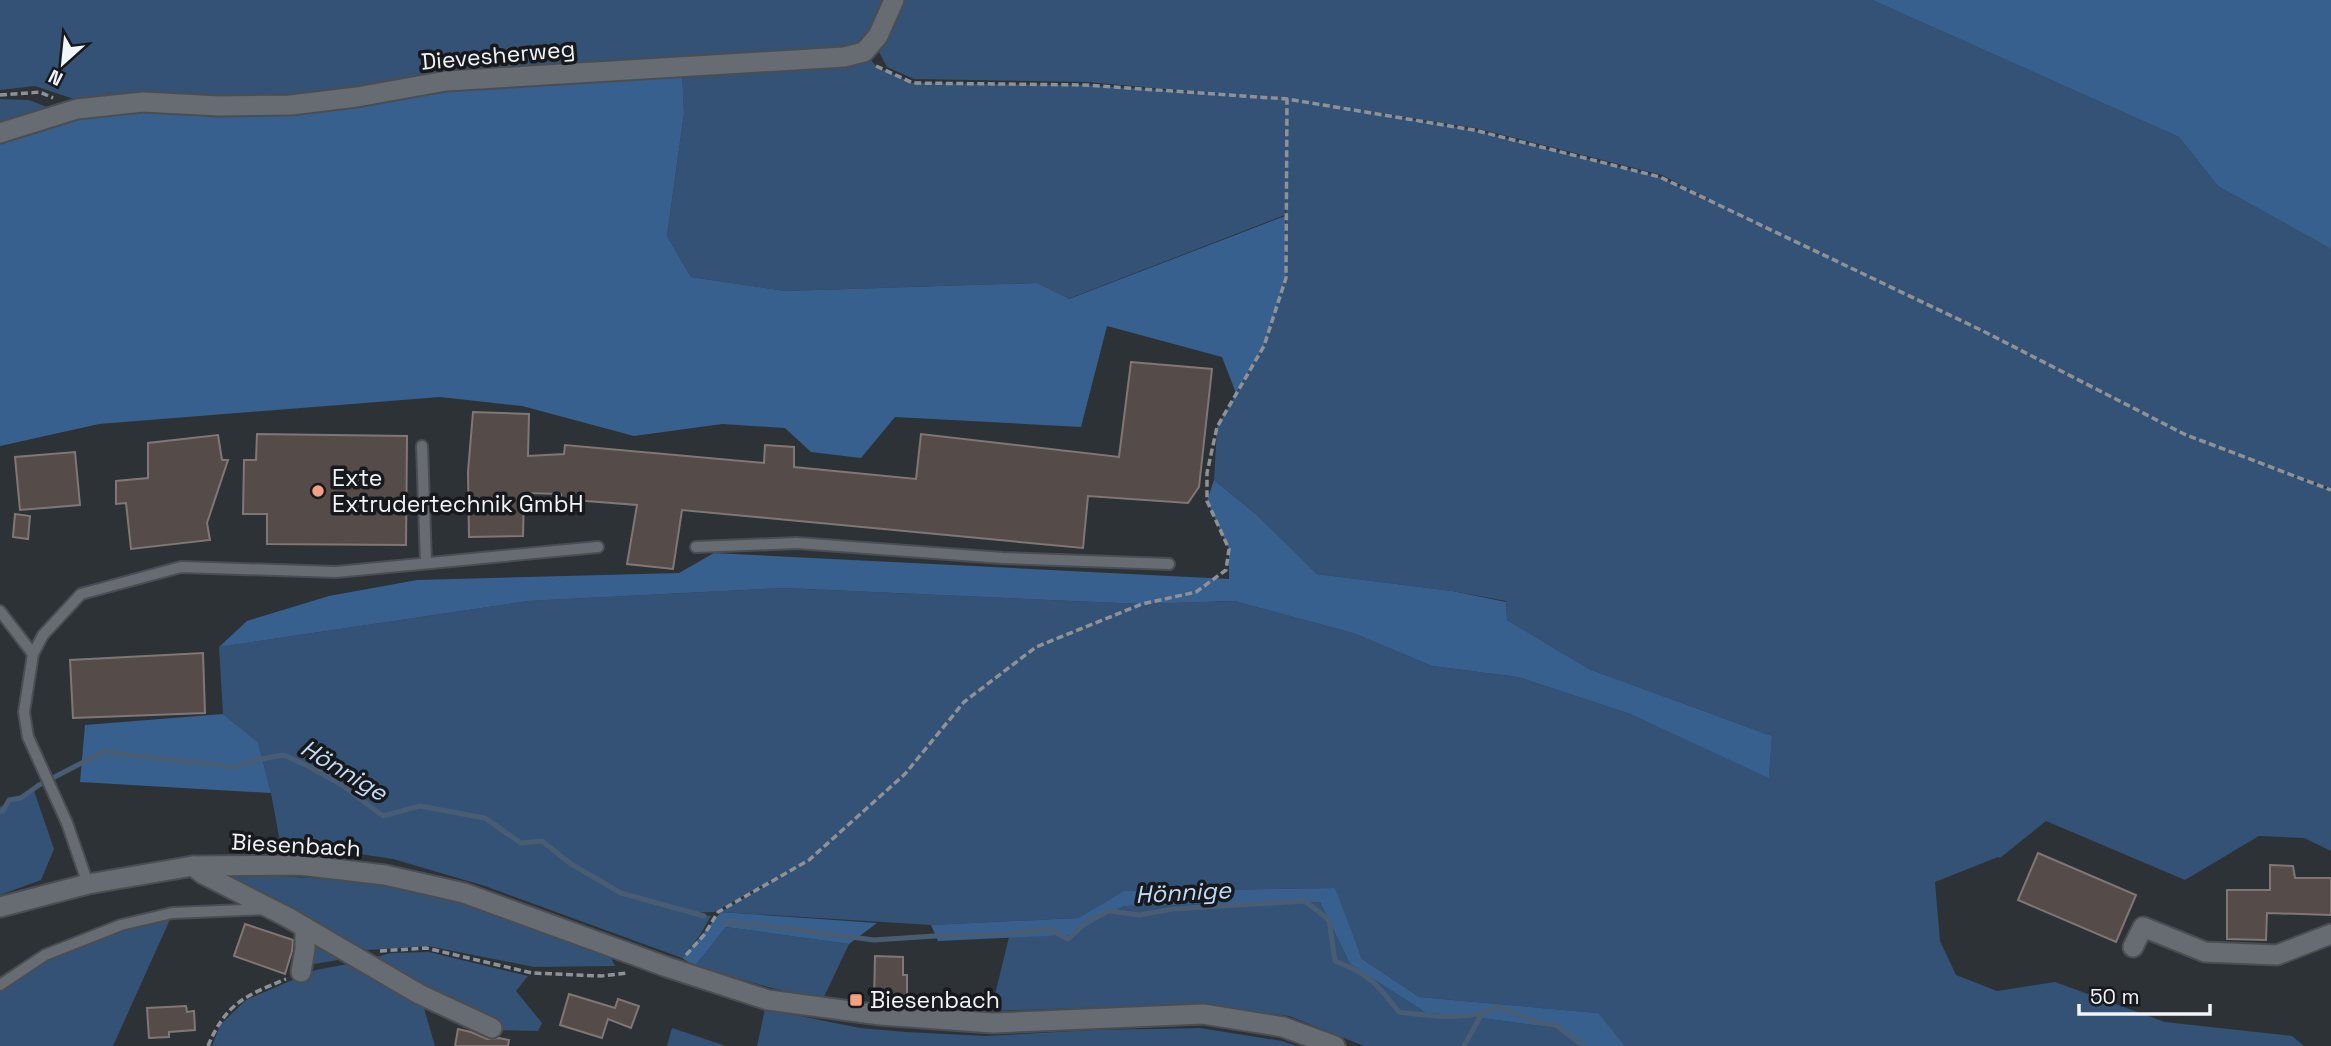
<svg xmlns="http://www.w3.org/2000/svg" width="2331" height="1046" font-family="'Space Grotesk',sans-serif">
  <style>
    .green { fill: #335275; fill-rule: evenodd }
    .forest { fill: #37608e }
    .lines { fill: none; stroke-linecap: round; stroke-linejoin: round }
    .stream { stroke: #485d74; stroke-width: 5 }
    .building { fill: #554c49; stroke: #807774; stroke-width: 2 }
    .service-casing { stroke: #4a4e53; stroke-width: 14 }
    .minor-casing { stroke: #4a4e53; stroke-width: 23 }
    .secondary-casing { stroke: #4a4e53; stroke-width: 23 }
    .path { stroke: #8e9297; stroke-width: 3.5; stroke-dasharray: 7 3.5; stroke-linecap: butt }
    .service { stroke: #676c73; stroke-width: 10 }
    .minor { stroke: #676c73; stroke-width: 19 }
    .secondary { stroke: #676c73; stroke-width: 19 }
    .poi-dot { fill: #f2a081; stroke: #17191c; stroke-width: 2.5 }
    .labels { text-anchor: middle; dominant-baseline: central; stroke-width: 7; stroke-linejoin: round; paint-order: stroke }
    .street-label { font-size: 23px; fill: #f1f4f8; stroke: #17191c }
    .poi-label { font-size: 23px; fill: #f1f4f8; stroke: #17191c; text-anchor: start }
    .water-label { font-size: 24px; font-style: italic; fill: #c3dbf8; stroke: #17191c }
  </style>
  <rect width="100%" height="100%" fill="#2d3237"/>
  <g class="green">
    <path d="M0 0H890C877 27 873 37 845 50L337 94 83 102 35 86 0 90Z"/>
    <path d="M898 0H1872L2179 137 2218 186 2331 249V488L2283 472 2331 490V851L2304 838 2259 836 2185 880 2046 821 2000 858 1998 857 1935 882 1940 941 1956 975 1997 991 2055 982 2165 1022 2292 1036 2304 1046H1625L1597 1013 1419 997 1362 959 1334 888 1124 891 1078 918 931 925 721 912 784 874 714 912 683 913 711 916 700 935 682 958 485 886 393 859 280 842 271 793 258 742 223 714 219 647 528 601 784 588 1141 604 1234 601 1353 633 1432 666 1518 677 1630 714 1769 777 1772 736 1589 669 1507 620 1506 601 1452 591 1317 574 1257 515 1214 480 1217 427 1264 346 1286 278V195L1285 215 1068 299 1037 283 785 291 691 277 667 236 684 113 682 70 864 52 876 66 913 83 1085 85 1222 94 1087 82 914 79 887 67 879 52ZM1358 110 1475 128 1662 175 1720 205 1660 177 1474 130Z"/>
    <path d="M0 99 29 100 55 110 0 127Z"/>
    <path d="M33 788 54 849 41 880 0 895V807Z"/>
    <path d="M224 874C305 876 385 881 463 903 513 917 562 938 610 956L615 966 534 967 428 946 366 950 228 882Z"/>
    <path d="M1320 902 1350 964 1426 1013 1466 1016 1564 1029 1580 1046H1364L1289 1016 1202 1004 991 1011 1009 937 1070 935 1124 906Z"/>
    <path d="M172 915 113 1046H0V989L47 959 122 927Z"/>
    <path d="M726 927 849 944 823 999 772 988 695 966Z"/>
    <path d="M309 932 350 958 308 965Z"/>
    <path d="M429 952 528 976 516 991 542 1023 538 1031 492 1030 365 960 391 953Z"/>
    <path d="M358 962 421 998 435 1046H212L220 1025 246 1000 316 970Z"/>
    <path d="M765 1009 860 1028 906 1032 986 1036 1095 1030 1200 1028 1282 1041 1297 1046H757Z"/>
    <path d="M672 1028 726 1046H667Z"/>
  </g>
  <g class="forest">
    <path d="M1872 0H2331V249L2218 186 2179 137Z"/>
    <path d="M682 70 684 113 667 236 691 277 785 291 1037 283 1069 299 1285 216 1286 278 1264 346 1236 393 1222 357 1107 326 1081 427 895 417 861 458 811 452 785 428 722 424 634 436 522 406 440 397 99 424 0 446V143L87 114 447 86Z"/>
    <path d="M1214 480 1257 515 1317 574 1452 591 1506 602 1507 620 1589 669 1772 736 1769 778 1630 714 1518 677 1432 666 1353 633 1234 601 1141 604 784 588 528 601 219 647 247 621 329 596 417 580 679 573 714 553 1229 579V549L1207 501Z"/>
    <path d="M223 714 258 742 271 793 80 782 85 725Z"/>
    <path d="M1335 888 1362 959 1419 997 1598 1013 1625 1046H1580L1564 1029 1466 1016 1426 1013 1350 964 1320 902 1124 906 1070 935 938 941 931 925 1078 918 1124 891Z"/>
    <path d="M721 912 877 923 849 944 726 927 695 966 682 958Z"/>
  </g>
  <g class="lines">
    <g class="stream">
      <path d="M0 812 3 811 9 800 21 798 39 785 103 752 236 767 256 760 284 755 312 768 345 787 383 816 420 806 485 818 521 843 542 841 571 864 621 893 704 916"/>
      <path d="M724 923 753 924 874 940 950 935H998L1049 929 1068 939 1089 920 1109 911 1139 915 1173 909 1305 901 1329 920 1335 961C1369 974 1377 984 1399 1012 1432 1016 1467 1022 1498 1007L1538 1022 1556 1025 1583 1046"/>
      <path d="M1464 1046 1481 1015"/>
    </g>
  </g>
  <g class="building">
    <path d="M1131 362 1212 369 1199 487 1188 503 1088 496 1083 548 682 510 673 569 627 564 637 505 561 499V494L524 493 523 536 469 537 468 472 473 412 529 414 528 456 564 454 565 445 764 463 765 445 794 447V467L916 479 921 434 1119 457Z"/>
    <path d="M257 434 407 436 406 545 267 544V514H243L244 460H256Z"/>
    <path d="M218 435 222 460H228L207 523 210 540 131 549 126 503 116 504V481L148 478V443Z"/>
    <path d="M75 452 80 505 20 510 15 457Z"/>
    <path d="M15 514 30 516 28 539 13 537Z"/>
    <path d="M203 653 205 713 73 718 70 660Z"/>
    <path d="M2038 853 2136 895 2116 942 2018 900Z"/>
    <path d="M2270 865 2293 866 2295 878H2331V915L2267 913 2266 940 2227 939V890H2270Z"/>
    <path d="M245 924 293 940 292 951 285 974 234 956Z"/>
    <path d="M875 956 903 957V975H907V1002L874 1001Z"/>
    <path d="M569 994 615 1008 618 999 639 1006 631 1028 608 1019 602 1038 560 1025Z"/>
    <path d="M186 1006 187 1012 194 1011 195 1030 169 1032V1037L149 1038 147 1008Z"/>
    <path d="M458 1029 471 1032 487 1039 499 1038 509 1040 508 1046H455Z"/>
  </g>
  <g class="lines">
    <g class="service-casing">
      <g id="service">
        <path d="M422 446 426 563"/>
        <path d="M696 547 797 543 1003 558 1169 564"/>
        <path d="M0 611 33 654"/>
        <path d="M88 884 67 823 28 737 24 712 33 654 43 635 81 594 181 567 336 572 598 547"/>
        <path d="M0 985 45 955 121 925 172 913 266 909"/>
      </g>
    </g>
    <g class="minor-casing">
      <g id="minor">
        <path d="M0 133 77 109 143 102 219 106 291 105 357 97 446 81 844 57 864 52 878 36 894 0"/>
        <path d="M193 866 203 874 289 918 419 994 492 1028"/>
        <path d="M2133 947 2143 927 2205 952 2277 955 2331 934"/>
        <path d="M301 972 305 949V927"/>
      </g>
    </g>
    <g class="secondary-casing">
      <path id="secondary" d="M0 907 88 884 193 866 300 865 385 875 464 893 667 967 768 1000 880 1015 993 1023 1203 1014 1283 1027 1335 1046"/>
    </g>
    <g class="path">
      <path d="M876 66 913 83 1085 85 1287 99 1474 130 1660 177 1983 331 2184 434 2331 490"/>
      <path d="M0 95 40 92 53 98"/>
      <path d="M380 951 426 948 532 973 601 976 628 973"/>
      <path d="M686 955 704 935 718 912 809 860 905 774 964 702 1036 647 1142 604 1196 592 1226 570 1229 549 1207 501V473L1217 427 1264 346 1286 278 1287 99"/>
      <path d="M208 1046C226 1003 245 996 286 979"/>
    </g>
    <use href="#service" class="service"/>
    <use href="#minor" class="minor"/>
    <use href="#secondary" class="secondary"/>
  </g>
  <g class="poi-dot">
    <circle cx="318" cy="491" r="7"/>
    <rect x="849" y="993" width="14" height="14" rx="3.5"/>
  </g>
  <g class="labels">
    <g class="street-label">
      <text transform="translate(498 55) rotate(-5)">Dievesherweg</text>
      <text transform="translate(296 845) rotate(3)">Biesenbach</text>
    </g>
    <g class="poi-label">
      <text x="332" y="478">Exte<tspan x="332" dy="26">Extrudertechnik GmbH</tspan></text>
      <text x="870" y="1000">Biesenbach</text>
    </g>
    <g class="water-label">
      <text transform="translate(344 770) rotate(31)">Hönnige</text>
      <text transform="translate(1183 892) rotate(-3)">Hönnige</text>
    </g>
  </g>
  <g transform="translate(63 63) rotate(207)" stroke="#17191c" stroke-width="5" paint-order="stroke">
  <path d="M0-5L12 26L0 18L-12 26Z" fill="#f1f4f8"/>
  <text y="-10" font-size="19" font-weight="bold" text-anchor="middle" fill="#f1f4f8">N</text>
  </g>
  <path d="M2079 1004v10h131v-10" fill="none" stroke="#f1f4f8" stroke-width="3.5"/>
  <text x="2090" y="1004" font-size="21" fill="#f1f4f8" stroke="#17191c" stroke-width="5" paint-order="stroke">50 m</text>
</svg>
